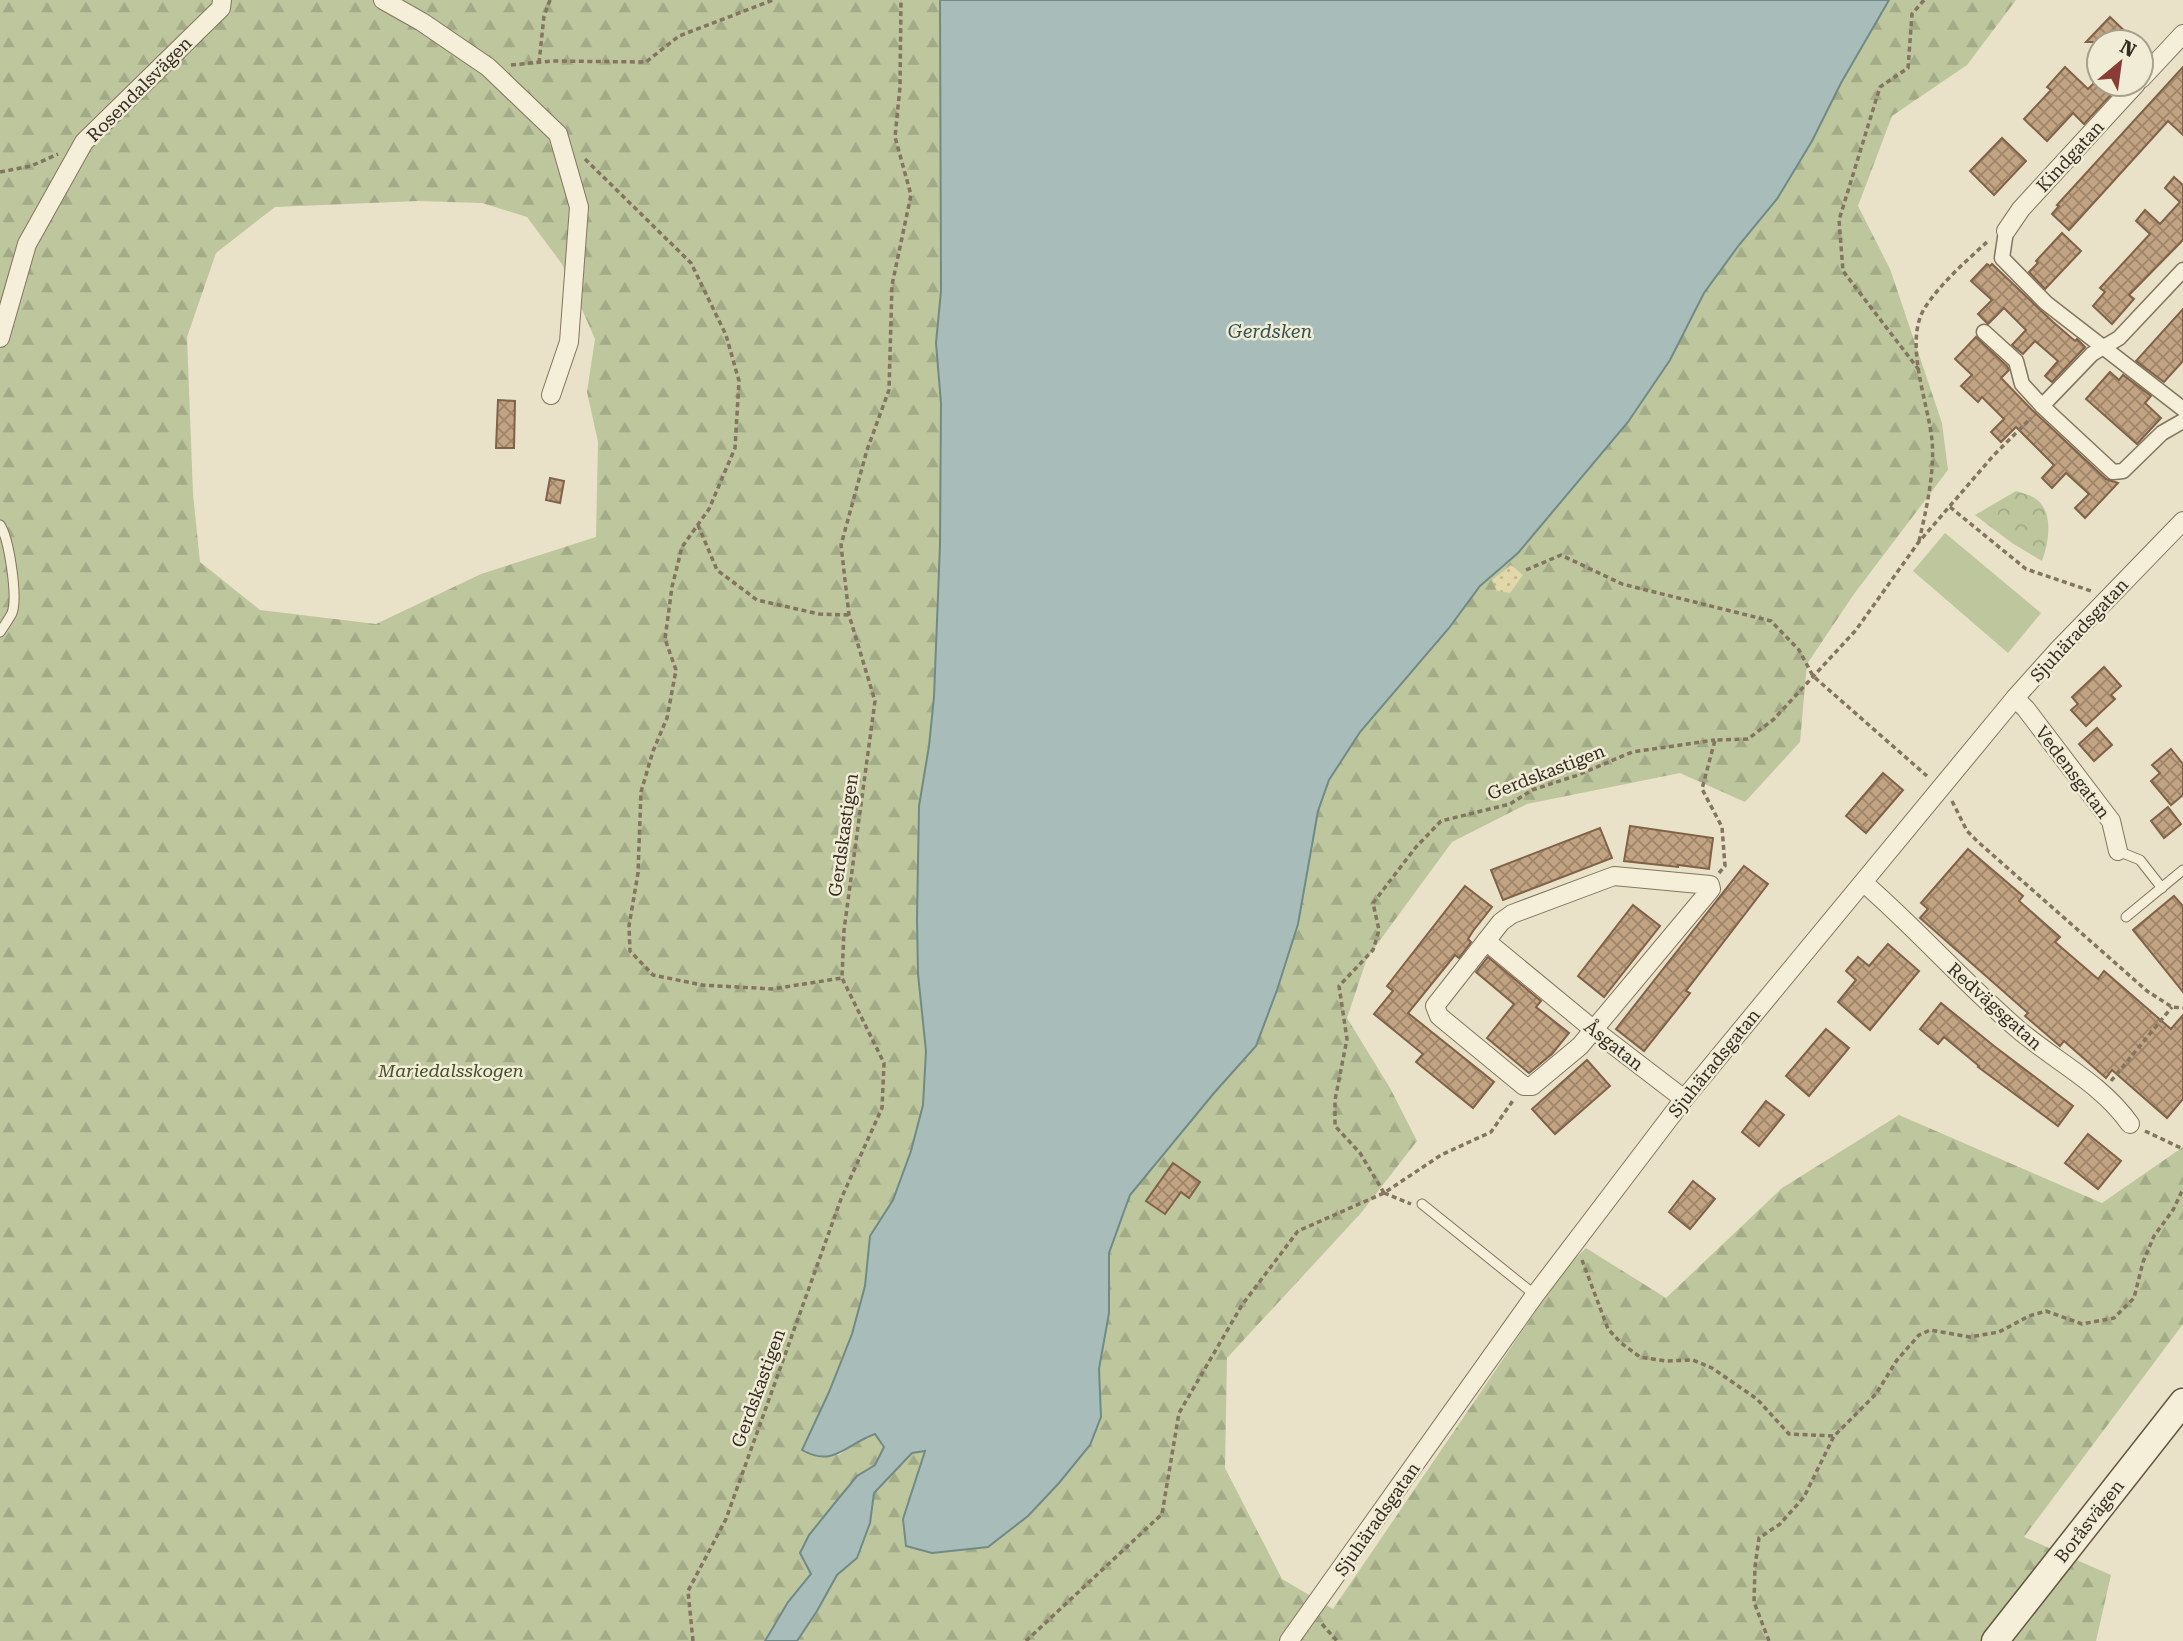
<svg xmlns="http://www.w3.org/2000/svg" width="2183" height="1641" font-family="'Roboto Serif',serif">
  <style>
    .forest { fill: url(#forest-firs); fill-rule: evenodd }
    .sand { fill: url(#sand-dots) }
    .park { fill: url(#park-crowns) }
    .pitch { fill: #bdc69d }
    .water { fill: #a8bdb9; stroke: #708b86; stroke-width: 2 }
    .building { fill: url(#building-cross-hatch); stroke: #7f6248; stroke-width: 2 }
    .lines { fill: none; stroke-linecap: round; stroke-linejoin: round }
    .service-casing { stroke: #83755f; stroke-width: 11 }
    .pedestrian-casing { stroke: #83755f; stroke-width: 17 }
    .minor-casing { stroke: #83755f; stroke-width: 20 }
    .secondary-casing { stroke: #655642; stroke-width: 29 }
    .path { stroke: #83755f; stroke-width: 3.5; stroke-dasharray: 5 3.5; stroke-linecap: butt }
    .service { stroke: #f5efda; stroke-width: 9 }
    .pedestrian { stroke: #f5efda; stroke-width: 14 }
    .minor { stroke: #f5efda; stroke-width: 18 }
    .secondary { stroke: #f5efda; stroke-width: 26 }
    .labels { text-anchor: middle; dominant-baseline: central; stroke-width: 5; stroke-linejoin: round; paint-order: stroke }
    .street-label { font-size: 18px; fill: #352c21; stroke: #f1ecd6 }
    .park-label { font-size: 18px; font-style: italic; fill: #424f2a; stroke: #f1ecd6 }
    .water-label { font-size: 19px; font-style: italic; fill: #325253; stroke: #f1ecd6 }
  </style>
  <defs>
    <pattern id="forest-firs" width="22" height="20" patternUnits="userSpaceOnUse" patternTransform="scale(1.75)"><rect width="22" height="20" fill="#bdc69d"/><path d="M5 1l3.5 6h-7zM16 11l3.5 6h-7z" fill="#a3aa87"/></pattern>
    <pattern id="sand-dots" width="8" height="8" patternUnits="userSpaceOnUse" patternTransform="scale(1.75)"><rect width="8" height="8" fill="#e1d7a8"/><path d="M2 2h.1M6 6h.1" fill="none" stroke="#c2b990" stroke-width="1.8" stroke-linecap="round"/></pattern>
    <pattern id="park-crowns" width="20" height="18" patternUnits="userSpaceOnUse" patternTransform="scale(1.75)"><rect width="20" height="18" fill="#bdc69d"/><path d="M2 6a3 3 0 1 1 6 0M12 15a3 3 0 1 1 6 0" fill="none" stroke="#a3aa87"/></pattern>
    <pattern id="building-cross-hatch" width="8" height="8" patternUnits="userSpaceOnUse" patternTransform="scale(1.75)"><rect width="8" height="8" fill="#c2a382"/><path d="M0 0l8 8M0 8l8-8" fill="none" stroke="#9e856a"/></pattern>
  </defs>
  <rect width="100%" height="100%" fill="#e9e2c8"/>
  <g class="forest">
    <path d="M0 0H940L941 291 936 343 941 403 940 545 934 697 919 865 917 918 918 974 926 1051 923 1105 911 1151 893 1200 870 1236 865 1286 852 1334 829 1392 802 1450 839 1455 857 1440 875 1434 884 1447 875 1465 857 1476 811 1574 788 1602 765 1641H0ZM418 201 482 203 527 217 562 264 595 339 587 392 598 442 596 537 481 574 376 624 260 610 200 562 193 494 187 337 216 253 275 207Z"/>
    <path d="M1889 0H2016L1967 65 1892 116 1858 206 1890 269 1942 423 1948 470 1854 594 1807 664 1800 742 1745 802 1680 773 1527 804 1452 842 1367 958 1347 1018 1390 1088 1417 1141 1361 1213 1227 1358 1225 1468 1282 1579 1333 1609 1544 1299 1569 1264 1586 1248 1666 1298 1782 1188 1899 1115 2102 1203 2183 1147V1324L2024 1537 2111 1575 2096 1641H797L817 1611 837 1575 857 1558 870 1523 873 1493 912 1453 925 1450 1059 1483 1090 1445 1101 1417 1099 1369 1109 1313V1253L1130 1195 1214 1093 1256 1046 1318 811 1329 780 1360 732 1449 628 1480 586 1518 553 1628 422 1670 360 1704 293 1739 245 1777 199 1812 141 1841 83Z"/>
  </g>
  <path class="sand" d="M1511 565 1523 575 1510 593 1497 591 1492 580Z"/>
  <path class="park" d="M2016 491C2021 493 2028 494 2033 497 2055 509 2049 542 2042 561L2012 543 1975 515Z"/>
  <path class="pitch" d="M1945 533 2041 613 2008 653 1913 571Z"/>
  <path class="water" d="M940 0H1889L1841 83 1812 141 1777 199 1739 245 1704 293 1670 360 1628 422 1518 553 1480 586 1449 628 1360 732 1329 780 1318 811 1298 924 1277 990 1256 1046 1214 1093 1130 1195 1109 1253V1313L1099 1369 1101 1417 1090 1445 1059 1483 1028 1516 988 1547 932 1553 906 1546 903 1519 925 1451 912 1453 874 1493 870 1523 857 1558 837 1575 817 1611 797 1641H765L788 1602 811 1574 800 1553 809 1535 834 1504 857 1476 875 1465 884 1447 875 1434C846 1444 834 1468 802 1450L829 1392 852 1334 865 1286 870 1236 893 1200 911 1151 923 1105 926 1051 918 974 917 918 919 806 929 746 934 697 940 545 941 403 936 343 941 291Z"/>
  <g class="building">
    <path d="M2110 17 2136 42H2086Z"/>
    <path d="M2065 67 2088 89 2093 84H2121L2084 124 2073 113 2047 141 2024 119 2051 90 2047 87Z"/>
    <path d="M2183 67V135L2168 121 2069 230 2052 214 2059 206 2057 205Z"/>
    <path d="M2002 138 2026 161 1994 195 1970 171Z"/>
    <path d="M2174 177 2183 185V240L2129 295 2134 299 2112 324 2093 306 2105 292 2100 288 2150 234 2136 221 2145 210 2160 224 2180 202 2165 188Z"/>
    <path d="M2062 233 2081 251 2045 289 2029 272 2038 263 2036 261Z"/>
    <path d="M1987 264 1990 266 1992 264 2053 322 2075 341 2077 339 2085 347 2052 382 2045 376 2058 361 2035 341 2023 354 2012 345 2026 330 2004 308 1988 324 1978 314 1992 300 1971 281Z"/>
    <path d="M2183 309V361L2164 382 2136 361Z"/>
    <path d="M1976 337 2007 366 2009 370 2001 378 2032 410 2106 479 2118 483 2085 518 2075 508 2089 494 2066 473 2052 488 2042 478 2054 465 2016 427 2001 442 1991 432 2004 419 1982 397 1978 402 1961 386 1972 375 1955 359Z"/>
    <path d="M2110 372 2119 380 2123 375 2151 396 2145 403 2161 418 2137 444 2086 399Z"/>
    <path d="M498 400 515 401 514 448H496Z"/>
    <path d="M550 478 564 481 560 503 546 500Z"/>
    <path d="M2104 667 2121 686 2111 695 2115 699 2086 726 2071 710 2078 704 2072 697Z"/>
    <path d="M2097 728 2112 745 2094 761 2079 744Z"/>
    <path d="M2171 749 2183 764V795L2171 805 2151 781 2160 773 2152 765Z"/>
    <path d="M1883 773 1903 790 1866 833 1846 816Z"/>
    <path d="M2168 807 2181 824 2164 838 2151 821Z"/>
    <path d="M1630 826 1713 838 1709 869 1678 865V867L1624 861Z"/>
    <path d="M1600 828 1612 858 1503 900 1491 870Z"/>
    <path d="M1968 849 2023 896 2019 901 2060 937 2055 942 2098 979 2104 971 2171 1029 2183 1015V1099L2167 1118 2112 1070 2106 1078 2064 1041 2060 1046 2025 1016 2028 1013 1920 918 1928 909 1921 903Z"/>
    <path d="M1744 866 1768 884 1686 991 1690 993 1644 1051 1616 1029Z"/>
    <path d="M1465 886 1492 907 1473 931 1468 939 1471 942 1459 958 1455 955 1408 1013 1494 1082 1473 1108 1416 1062 1423 1054 1374 1014 1393 991 1387 986Z"/>
    <path d="M2174 896 2183 906V992L2133 930Z"/>
    <path d="M1633 905 1660 926 1604 997 1578 976Z"/>
    <path d="M1888 944 1919 971 1870 1030 1838 1002 1856 980 1846 971 1858 957 1869 966Z"/>
    <path d="M1488 957 1541 1001 1536 1007 1569 1033 1552 1054 1529 1073 1487 1038 1514 1004 1476 972Z"/>
    <path d="M1941 1003 1994 1046 2073 1106 2058 1126 1978 1067 1979 1066 1944 1037 1938 1044 1920 1029Z"/>
    <path d="M1826 1029 1849 1048 1809 1096 1786 1076Z"/>
    <path d="M1587 1060 1610 1086 1555 1134 1532 1109Z"/>
    <path d="M1766 1101 1784 1115 1759 1146 1742 1132Z"/>
    <path d="M2088 1134 2121 1161 2098 1189 2065 1163Z"/>
    <path d="M1173 1163 1200 1182 1189 1198 1181 1192 1165 1214 1146 1201Z"/>
    <path d="M1693 1181 1715 1199 1690 1229 1669 1212Z"/>
  </g>
  <g class="lines">
    <g class="service-casing">
      <g id="service">
        <path d="M0 525C9 538 18 597 12 613 9 619 4 626 0 632"/>
        <path d="M2118 851 2140 860 2162 888"/>
        <path d="M2126 917 2183 870"/>
        <path d="M1422 1204 1535 1295"/>
      </g>
    </g>
    <g class="pedestrian-casing">
      <g id="pedestrian">
        <path d="M2006 231 2002 258 2046 303 2183 409"/>
        <path d="M2183 270 2119 338 2092 354 2042 406 2113 472 2123 471 2162 433 2183 421"/>
        <path d="M1984 332 2016 361 2022 384 2042 406"/>
      </g>
    </g>
    <g class="minor-casing">
      <g id="minor">
        <path d="M383 0 422 22 488 67 558 134 579 207 569 342 551 395"/>
        <path d="M2141 79 2183 34"/>
        <path d="M2006 231 2021 209 2136 84"/>
        <path d="M0 338 27 244 84 142 221 8 222 0"/>
        <path d="M2015 698 2026 709 2111 821 2118 851"/>
        <path d="M1614 876 1710 885 1711 889 1580 1046 1532 1086H1524L1439 1016 1435 1006 1501 922 1512 914Z"/>
        <path d="M1864 883C1918 930 1965 984 2020 1031 2057 1062 2102 1084 2130 1124"/>
        <path d="M1486 941 1594 1030 1684 1099"/>
        <path d="M1289 1641 1535 1295 1684 1099 2015 698 2058 650 2183 521"/>
      </g>
    </g>
    <g class="secondary-casing">
      <path id="secondary" d="M1995 1641 2183 1402"/>
    </g>
    <g class="path">
      <path d="M539 63 544 16 550 0"/>
      <path d="M511 65 552 61 646 62 679 36 773 0"/>
      <path d="M585 159 691 263 726 335 739 381 735 448 709 509 682 547 672 587 665 639 676 670 667 718 653 751 641 792 638 873 629 926 630 951 653 975 702 985 772 989 842 978"/>
      <path d="M0 172 31 166 58 154"/>
      <path d="M1919 370 1843 271 1839 220 1880 87 1908 68 1912 14 1924 0"/>
      <path d="M1950 507 2026 569 2091 591"/>
      <path d="M698 525 717 570 757 600 819 614 849 615"/>
      <path d="M1919 541C1926 511 1935 472 1932 440 1928 402 1904 344 1924 309 1939 285 1966 261 1987 242"/>
      <path d="M1526 570 1561 555 1622 584 1771 621 1799 650 1813 676 1927 776"/>
      <path d="M1952 801 1967 831 1977 841 2147 991 2172 1007 2183 1008"/>
      <path d="M1719 873 1725 866 1722 827 1702 789 1715 740 1748 739 1774 719 1856 630 1918 543 1993 456 2031 418"/>
      <path d="M2111 1081 2172 1007"/>
      <path d="M2145 1131 2183 1149"/>
      <path d="M1384 1193 1360 1153 1335 1126V1100L1347 1039 1339 986 1373 950 1379 930 1373 903 1416 847 1441 821 1510 804 1532 790 1578 775 1632 752 1715 740"/>
      <path d="M1384 1193 1411 1204"/>
      <path d="M1582 1260 1608 1329 1621 1343 1640 1357 1666 1361 1693 1360 1712 1368 1757 1399 1789 1434 1834 1436"/>
      <path d="M1322 1624 1337 1641"/>
      <path d="M693 1641 688 1591 726 1519 841 1199 882 1108 884 1063 842 978 844 930 875 701 849 615 841 545 867 450 889 390 892 285 911 195 895 137 900 87 901 0"/>
      <path d="M1026 1641 1162 1514 1179 1413 1242 1305 1298 1231 1384 1193 1441 1155 1491 1132 1514 1099"/>
      <path d="M1769 1641 1754 1602 1755 1567 1759 1538 1780 1524 1804 1497 1834 1436 1876 1394 1897 1360 1919 1335 1930 1330 1970 1337 1999 1332 2029 1316 2046 1311 2082 1324 2114 1318 2134 1298 2143 1262 2154 1236 2173 1210 2183 1189"/>
    </g>
    <use href="#service" class="service"/>
    <use href="#pedestrian" class="pedestrian"/>
    <use href="#minor" class="minor"/>
    <use href="#secondary" class="secondary"/>
  </g>
  <g class="labels">
    <g class="street-label">
      <text transform="translate(139 89) rotate(-45)">Rosendalsvägen</text>
      <text transform="translate(2070 156) rotate(-47)">Kindgatan</text>
      <text transform="translate(2079 630) rotate(-47)">Sjuhäradsgatan</text>
      <text transform="translate(1546 772) rotate(-21)">Gerdskastigen</text>
      <text transform="translate(2073 772) rotate(53)">Vedensgatan</text>
      <text transform="translate(843 835) rotate(-82)">Gerdskastigen</text>
      <text transform="translate(1995 1006) rotate(42)">Redvägsgatan</text>
      <text transform="translate(1614 1045) rotate(38)">Åsgatan</text>
      <text transform="translate(1714 1063) rotate(-51)">Sjuhäradsgatan</text>
      <text transform="translate(758 1388) rotate(-70)">Gerdskastigen</text>
      <text transform="translate(1377 1519) rotate(-55)">Sjuhäradsgatan</text>
      <text transform="translate(2089 1521) rotate(-52)">Boråsvägen</text>
    </g>
    <g class="park-label">
      <text x="451" y="1070">Mariedalsskogen</text>
    </g>
    <g class="water-label">
      <text x="1270" y="331">Gerdsken</text>
    </g>
  </g>
  <g transform="translate(2120 63) rotate(29)"><circle r="33" fill="#f1ecd6" stroke="#a69f8e" stroke-width="2"/>
  <path d="M0-5L12 26L0 18L-12 26Z" fill="#8a3d36"/>
  <text y="-10" font-size="19" font-weight="bold" text-anchor="middle" fill="#352c21">N</text>
  </g>
</svg>
